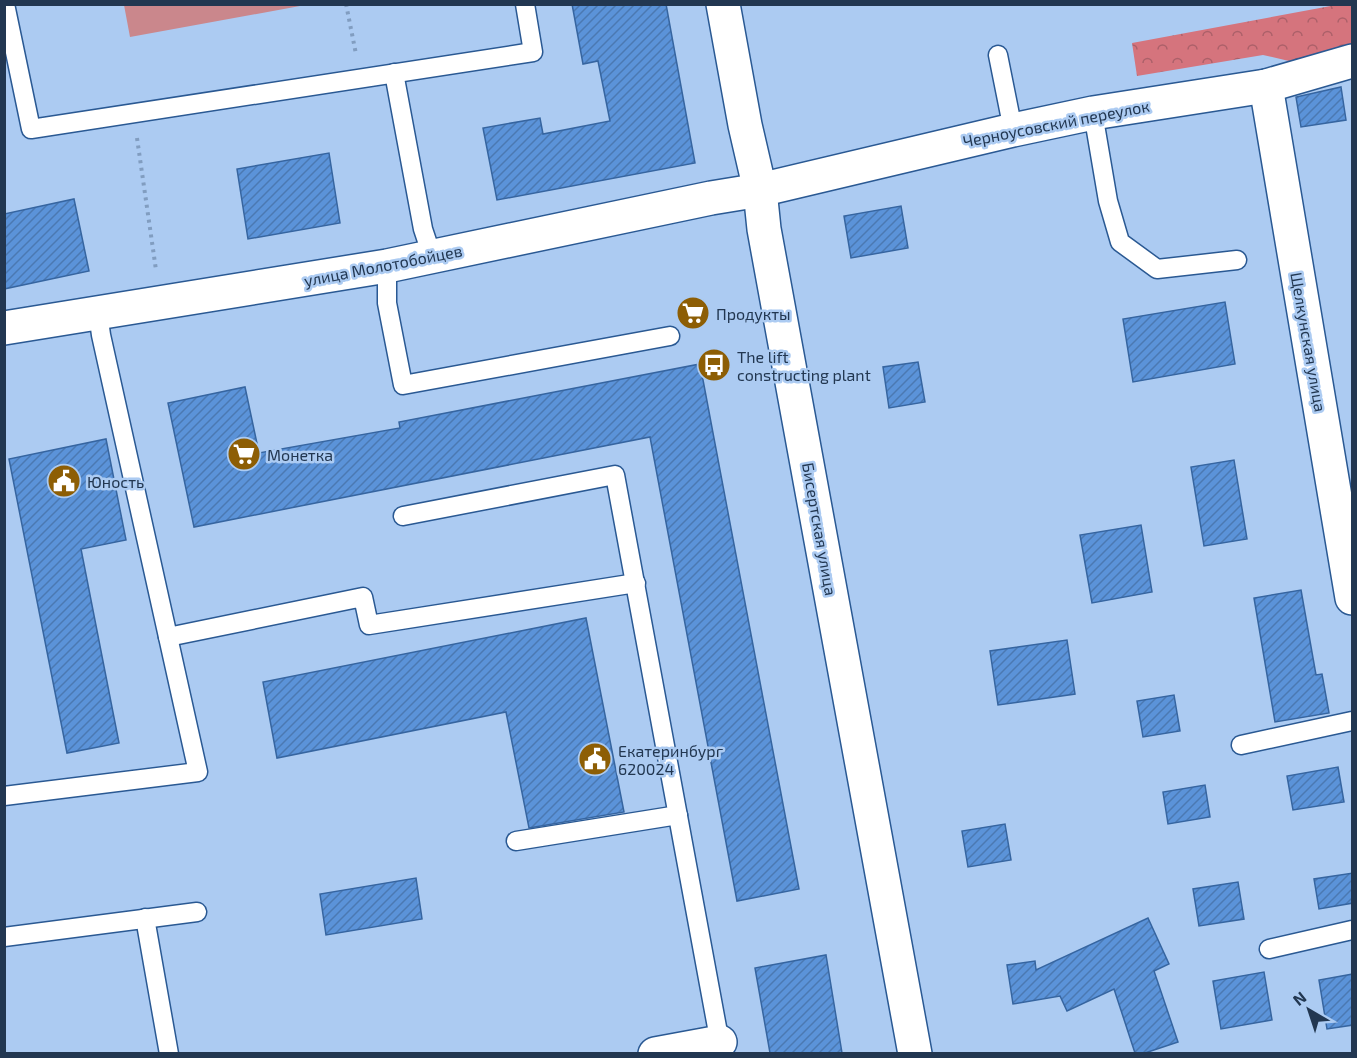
<svg xmlns="http://www.w3.org/2000/svg" width="1357" height="1058" font-family="'Exo 2',sans-serif">
  <style>
    .forest { fill: url(#forest-crowns) }
    .pitch { fill: #ca878c }
    .building { fill: url(#building-hatch); stroke: #3665a0; stroke-width: 1.5 }
    .lines { fill: none; stroke-linecap: round; stroke-linejoin: round }
    .lane-casing { stroke: #2a5993; stroke-width: 21 }
    .street-casing { stroke: #2a5993; stroke-width: 36 }
    .secondary-casing { stroke: #2a5993; stroke-width: 36 }
    .path { stroke: #819dc0; stroke-width: 4; stroke-dasharray: 3 4.5; stroke-linecap: butt }
    .lane { stroke: #fff; stroke-width: 18 }
    .street { stroke: #fff; stroke-width: 33 }
    .secondary { stroke: #fff; stroke-width: 33 }
    .labels { text-anchor: middle; dominant-baseline: central; stroke-width: 5; stroke-linejoin: round; paint-order: stroke }
    .street-label { font-size: 16px; fill: #223751; stroke: #accbf2 }
    .poi-label { font-size: 16px; fill: #223751; stroke: #accbf2; text-anchor: start }
  </style>
  <defs>
    <pattern id="forest-crowns" width="20" height="18" patternUnits="userSpaceOnUse" patternTransform="scale(1.5)"><rect width="20" height="18" fill="#d5747d"/><path d="M2 6a3 3 0 1 1 6 0M12 15a3 3 0 1 1 6 0" fill="none" stroke="#ac6069"/></pattern>
    <pattern id="building-hatch" width="6" height="6" patternUnits="userSpaceOnUse" patternTransform="scale(1.5)"><rect width="6" height="6" fill="#5b93d9"/><path d="M-1 1l2-2M0 6l6-6M5 7l2-2" fill="none" stroke="#4b79b2"/></pattern>
  </defs>
  <rect width="100%" height="100%" fill="#accbf2"/>
  <path class="forest" d="M1336 5H1352V46L1289 61 1263 55 1137 76 1132 43Z"/>
  <path class="pitch" d="M300 4V6L130 37 124 5Z"/>
  <g class="building">
    <path d="M572 4H666L695 163 497 200 483 128 540 118 543 134 610 121 598 61 583 64Z"/>
    <path d="M1341 87 1346 120 1301 127 1296 97Z"/>
    <path d="M329 153 340 223 248 239 237 169Z"/>
    <path d="M74 199 89 271 4 289V214Z"/>
    <path d="M901 206 908 248 851 258 844 216Z"/>
    <path d="M1225 302 1235 364 1133 382 1123 319Z"/>
    <path d="M918 362 925 402 889 408 883 367Z"/>
    <path d="M700 364 799 889 737 901 650 437 194 527 168 403 245 387 259 453 400 428 399 422Z"/>
    <path d="M106 439 126 540 81 549 119 743 67 753 9 459Z"/>
    <path d="M1234 460 1247 539 1204 546 1191 467Z"/>
    <path d="M1141 525 1152 592 1092 603 1080 535Z"/>
    <path d="M1301 590 1316 675 1322 674 1329 713 1275 722 1254 598Z"/>
    <path d="M586 618 624 812 529 828 506 712 277 758 263 682Z"/>
    <path d="M1067 640 1075 694 998 705 990 651Z"/>
    <path d="M1174 695 1180 731 1143 737 1137 701Z"/>
    <path d="M1338 767 1344 802 1293 810 1287 776Z"/>
    <path d="M1205 785 1210 817 1168 824 1163 792Z"/>
    <path d="M1005 824 1011 860 968 867 962 831Z"/>
    <path d="M1353 873V903L1319 909 1314 879Z"/>
    <path d="M416 878 422 919 326 935 320 894Z"/>
    <path d="M1238 882 1244 919 1199 926 1193 889Z"/>
    <path d="M1148 918 1169 964 1154 971 1178 1042 1145 1053H1135L1114 989 1067 1011 1060 996 1013 1004 1007 965 1035 961 1036 970Z"/>
    <path d="M826 955 842 1053H770L755 968Z"/>
    <path d="M1264 972 1272 1020 1221 1029 1213 981Z"/>
    <path d="M1353 974V1025L1327 1029 1319 980Z"/>
  </g>
  <g class="lines">
    <g class="lane-casing">
      <g id="lane">
        <path d="M5 4 31 129 533 52 525 4"/>
        <path d="M998 55 1013 130"/>
        <path d="M394 73 423 229 432 256"/>
        <path d="M1093 113 1108 201 1120 242 1157 269 1237 260"/>
        <path d="M387 266V303L403 385 670 336"/>
        <path d="M403 516 615 475 721 1049"/>
        <path d="M168 637 363 597 369 625 636 583"/>
        <path d="M1241 745 1352 721"/>
        <path d="M4 796 198 772 101 335 98 313"/>
        <path d="M516 841 678 815"/>
        <path d="M145 918 169 1054"/>
        <path d="M4 937 197 912"/>
        <path d="M1269 949 1352 930"/>
      </g>
    </g>
    <g class="street-casing">
      <g id="street">
        <path d="M1266 86 1352 598"/>
        <path d="M4 328 387 266 711 198 760 190 1013 130 1093 113 1266 86 1352 61"/>
        <path d="M655 1054 720 1042"/>
      </g>
    </g>
    <g class="secondary-casing">
      <path id="secondary" d="M723 4 745 125 760 190 764 229 915 1054"/>
    </g>
    <g class="path">
      <path d="M346 4 356 54"/>
      <path d="M137 138 156 270"/>
    </g>
    <use href="#lane" class="lane"/>
    <use href="#street" class="street"/>
    <use href="#secondary" class="secondary"/>
  </g>
  <defs>
    <g id="supermarket-disc" transform="scale(1.725)"><circle r="9.5" fill="#8d5e05" stroke="#accbf2"/><path d="M-6-5.5h2.5l.6 2H6L4.5 2H-2.5L-4.4-4H-6ZM-1.5 3.2a1.3 1.3 0 1 0 .1 0ZM3 3.2a1.3 1.3 0 1 0 .1 0Z" fill="#fff"/></g>
    <g id="bus-disc" transform="scale(1.725)"><circle r="9.5" fill="#8d5e05" stroke="#accbf2"/><path d="M-5-6H5V4H4V6H2V4H-2V6H-4V4H-5ZM-3.5-4V0h7V-4ZM-3.5 1.2v1.5H-2V1.2ZM2 1.2v1.5H3.5V1.2Z" fill="#fff"/></g>
    <g id="civic-disc" transform="scale(1.725)"><circle r="9.5" fill="#8d5e05" stroke="#accbf2"/><path d="M-.6-6.5H3V-4.5H.6V-3L4-1V1h2V6H-6V1h2V-1L-.6-3ZM-1.2 2.5V6h2.4V2.5Z" fill="#fff"/></g>
  </defs>
  <g fill-rule="evenodd">
    <use href="#supermarket-disc" x="693" y="313"/>
    <use href="#bus-disc" x="714" y="365"/>
    <use href="#supermarket-disc" x="244" y="454"/>
    <use href="#civic-disc" x="64" y="481"/>
    <use href="#civic-disc" x="595" y="759"/>
  </g>
  <g class="labels">
    <g class="street-label">
      <text transform="translate(1056 123) rotate(-11)">Черноусовский переулок</text>
      <text transform="translate(383 265) rotate(-11)">улица Молотобойцев</text>
      <text transform="translate(1309 342) rotate(80)">Щелкунская улица</text>
      <text transform="translate(820 529) rotate(80)">Бисертская улица</text>
    </g>
    <g class="poi-label">
      <text x="716" y="313">Продукты</text>
      <text x="737" y="356">The lift<tspan x="737" dy="18">constructing plant</tspan></text>
      <text x="267" y="454">Монетка</text>
      <text x="87" y="481">Юность</text>
      <text x="618" y="750">Екатеринбург<tspan x="618" dy="18">620024</tspan></text>
    </g>
  </g>
  <rect width="1357" height="1058" fill="none" stroke="#223751" stroke-width="12"/>
  <g transform="translate(1309 1010) rotate(321)" stroke="#accbf2" stroke-width="4.5" paint-order="stroke">
  <path d="M0-4.5L10 22L0 15L-10 22Z" fill="#223751"/>
  <text y="-9" font-size="16" font-weight="bold" text-anchor="middle" fill="#223751">N</text>
  </g>
</svg>
